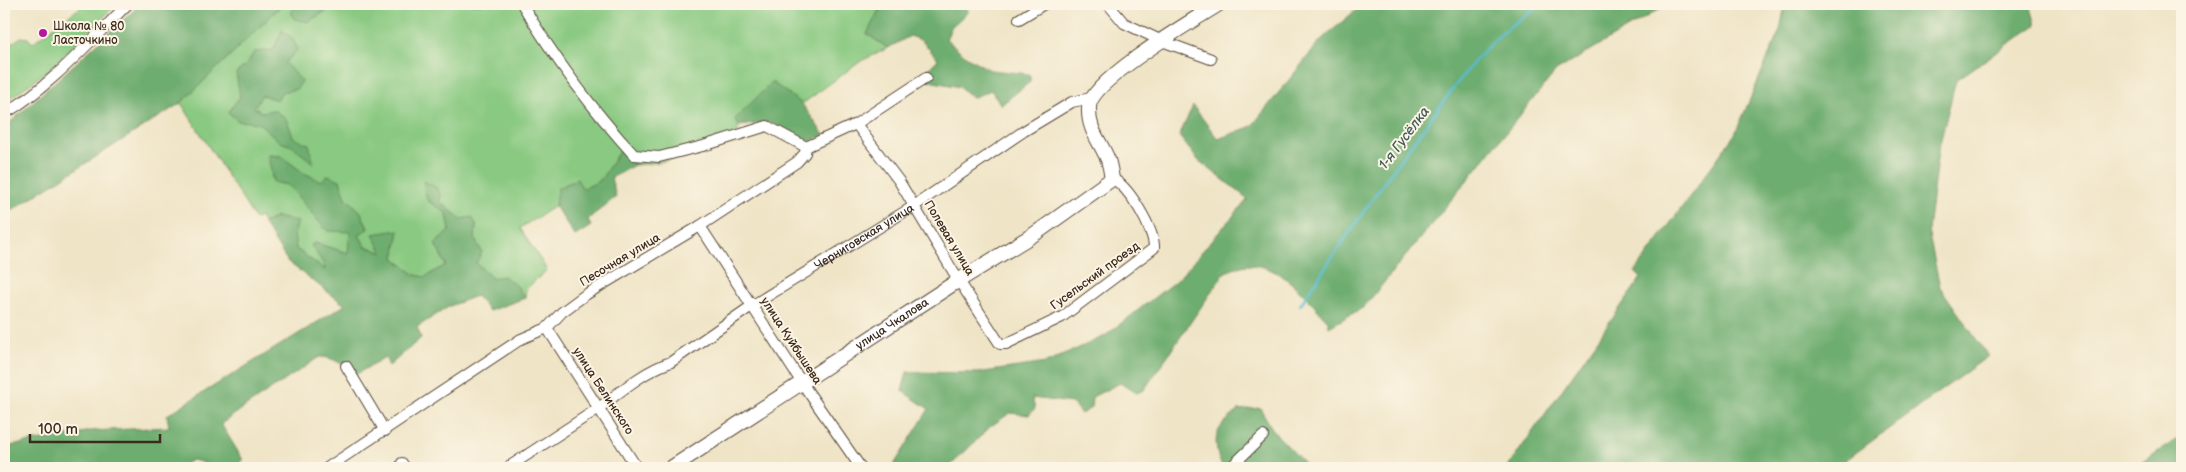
<svg xmlns="http://www.w3.org/2000/svg" width="2186" height="472" font-family="'Balsamiq Sans',sans-serif">
  <style>
    .green { fill: #89c981; stroke: #627a50 }
    .forest { fill: #6ead6f; stroke: #546c46 }
    .lines { fill: none; stroke-linecap: round; stroke-linejoin: round }
    .stream { stroke: #55bdd2; stroke-width: 2.5 }
    .street-casing { stroke: #564637; stroke-width: 12 }
    .secondary-casing { stroke: #564637; stroke-width: 16 }
    .street { stroke: #fff; stroke-width: 10 }
    .secondary { stroke: #fff; stroke-width: 14 }
    .poi-dot { fill: #b5179e; stroke: #fcf5e5; stroke-width: 2 }
    .labels { text-anchor: middle; dominant-baseline: central; stroke-width: 4; stroke-linejoin: round; paint-order: stroke }
    .poi-label { font-size: 12px; fill: #3b2a1e; stroke: #fcf5e5; text-anchor: start }
    .street-label { font-size: 12px; fill: #3b2a1e; stroke: #fcf5e5 }
    .water-label { font-size: 14px; font-style: italic; fill: #445d5d; stroke: #fcf5e5 }
  </style>
  <rect width="100%" height="100%" fill="#fcf5e5"/>
  <filter id="ink" filterUnits="userSpaceOnUse"><feTurbulence type="fractalNoise" baseFrequency=".02" numOctaves="2"/><feDisplacementMap in="SourceGraphic" scale="10" xChannelSelector="R" yChannelSelector="G"/><feConvolveMatrix kernelMatrix="1 2 1 2 8 2 1 2 1" color-interpolation-filters="sRGB"/></filter>
  <filter id="wash" filterUnits="userSpaceOnUse"><feTurbulence type="fractalNoise" baseFrequency=".0096" numOctaves="4" result="noise"/><feDisplacementMap in="SourceGraphic" scale="20" xChannelSelector="R" yChannelSelector="G"/><feGaussianBlur stdDeviation="1.12" result="paint"/><feColorMatrix in="noise" values="0 0 0 0 0 0 0 0 0 0 0 0 0 0 0 0 0 1.4 0 .05"/><feComposite in="paint" operator="in"/></filter>
  <g filter="url(#wash)">
    <rect width="100%" height="100%" fill="#efe4c6"/>
    <g class="green">
      <path d="M85 4H117L51 68 4 103V49L21 37 28 38 32 43Z"/>
      <path d="M283 4H882L867 34 888 48 861 61 802 104 772 82 735 119 739 126 736 138C703 151 670 163 634 165L633 157 617 154C604 186 587 188 556 196L555 206 520 228 547 270 526 289 525 298 516 285 492 278 476 263 482 252 475 240 476 225 472 218 461 219 440 202 427 200 447 213 450 231 435 244 446 265 425 277 415 275 394 258 399 230 384 253 365 246 359 235 368 227 360 211 346 198 340 180C334 180 326 182 320 181 300 176 289 155 268 155L273 182 288 185 307 205 350 232 348 253 315 243 326 271 296 249 294 235 277 217 263 223 260 217 255 219 181 103Z"/>
    </g>
    <g class="forest">
      <path d="M141 4H283L181 103 4 215V128Z"/>
      <path d="M298 4H355L331 8 308 22 294 19 291 11Z"/>
      <path d="M882 4H961L969 11 952 26 946 39 967 57 990 70 1029 74 1031 81 1001 105 991 90 972 98 960 87 919 79 938 59 921 40 910 36 888 48 867 34Z"/>
      <path d="M1363 4H1668L1556 71 1364 307 1329 327 1328 321C1307 299 1282 264 1248 265 1241 265 1232 270 1225 272L1144 390 1137 393 1120 383 1092 397 1091 408 1081 414 1072 403 1032 398 1035 409 1029 415 1010 413 991 426 948 468H892L929 409 902 391 907 372 977 373 1046 363 1105 336 1178 279 1248 199 1198 160 1179 136 1193 106 1218 139 1252 126 1321 40Z"/>
      <path d="M1785 4H2030L2036 25 1956 80 1938 151 1928 231 1940 287 1988 356 1835 468H1507L1641 278 1635 272 1735 134 1780 30Z"/>
      <path d="M282 30 292 38 298 49 285 63 302 81 297 89 282 92 277 100 262 95 254 107 261 112 274 110C278 113 285 117 287 121 295 138 288 137 309 144L313 163 292 146 280 142 259 123 238 121 228 112 240 97 236 73 246 65 254 52 273 50Z"/>
      <path d="M772 82 802 104 824 135 808 142 802 140 770 122 739 126 735 119Z"/>
      <path d="M622 147 633 157 634 165 611 178 616 197 588 219 591 226 575 236 555 206 558 188 577 179 583 189 600 181Z"/>
      <path d="M268 155 281 156 302 172 321 181 328 175 340 180 346 198 360 211 368 228 359 235 365 246 383 253 373 234 399 230 394 258 415 275 425 277 446 265 435 244 450 230 447 213 427 200 423 181 436 187 441 195 440 202 461 219 472 217 476 225 475 240 482 252 476 263 492 278 503 276 516 285 525 298 489 311 476 296 450 306 417 327 421 338 389 366 385 357 355 375C345 366 333 356 319 357 287 380 253 400 221 424L243 460 231 468H206L201 462 192 460 179 468H4V447L91 431 169 427 167 415 345 305 288 262 263 223 277 217 298 222 294 235 296 249 325 270 323 263 311 245 315 243 348 253 350 232 327 231 288 185 273 182Z"/>
      <path d="M1260 408 1274 432 1309 468H1224C1219 462 1218 457 1217 450 1213 429 1224 424 1238 410Z"/>
      <path d="M2182 436V468H2133Z"/>
    </g>
    <g class="lines">
      <path class="stream" d="M1300 305C1342 243 1383 181 1429 121 1462 77 1494 27 1546 4"/>
    </g>
  </g>
  <g filter="url(#ink)">
    <g class="lines">
      <g class="street-casing">
        <g id="street">
          <path d="M522 4C555 59 591 108 634 155L659 157 703 146 767 126 806 147"/>
          <path d="M1108 4 1124 23 1162 41 1211 59"/>
          <path d="M1019 19 1044 4"/>
          <path d="M4 114C50 87 90 41 128 4"/>
          <path d="M856 124 899 181 954 273 1000 344H1006L1062 317 1154 248C1155 231 1128 184 1112 179"/>
          <path d="M700 226 802 383 861 468"/>
          <path d="M547 328 637 468"/>
          <path d="M346 366 385 431"/>
          <path d="M402 463 405 468"/>
          <path d="M327 468 521 339 547 328 562 312 585 295 700 226 797 162 805 153 806 147 856 124 926 78"/>
          <path id="s1" d="M507 468 599 408C621 391 644 371 671 362L753 305 914 206 1024 131 1072 102 1091 98"/>
          <path d="M1230 468 1263 436"/>
        </g>
      </g>
      <g class="secondary-casing">
        <g id="secondary">
          <path id="s2" d="M671 468 953 284 1036 233 1112 179C1111 173 1110 166 1108 160 1100 140 1088 131 1089 107 1090 81 1195 19 1219 4"/>
        </g>
      </g>
      <use href="#street" class="street"/>
      <use href="#secondary" class="secondary"/>
    </g>
  </g>
  <circle class="poi-dot" cx="43" cy="33" r="5"/>
  <g class="labels">
    <g class="poi-label">
      <text x="53" y="26">Школа № 80<tspan x="53" dy="14">Ласточкино</tspan></text>
    </g>
    <g class="street-label">
      <text stroke="none"><textPath href="#s1" startOffset="426">Черниговская улица</textPath></text>
      <text transform="translate(949 238) rotate(59)">Полевая улица</text>
      <text transform="translate(620 260) rotate(-31)">Песочная улица</text>
      <text transform="translate(1095 276) rotate(-36)">Гусельский проезд</text>
      <text stroke="none"><textPath href="#s2" startOffset="264">улица Чкалова</textPath></text>
      <text transform="translate(791 341) rotate(57)">улица Куйбышева</text>
      <text transform="translate(603 391) rotate(57)">улица Белинского</text>
    </g>
    <g class="water-label">
      <text transform="translate(1404 138) rotate(-53)">1-я Гусёлка</text>
    </g>
  </g>
  <rect width="2186" height="472" fill="none" stroke="#fcf5e5" stroke-width="20"/>
  <path d="M30 434v8h130v-8" fill="none" stroke="#3b2a1e" stroke-width="2.5"/>
  <text x="38" y="434" font-size="15" fill="#3b2a1e" stroke="#fcf5e5" stroke-width="4" paint-order="stroke">100 m</text>
</svg>
